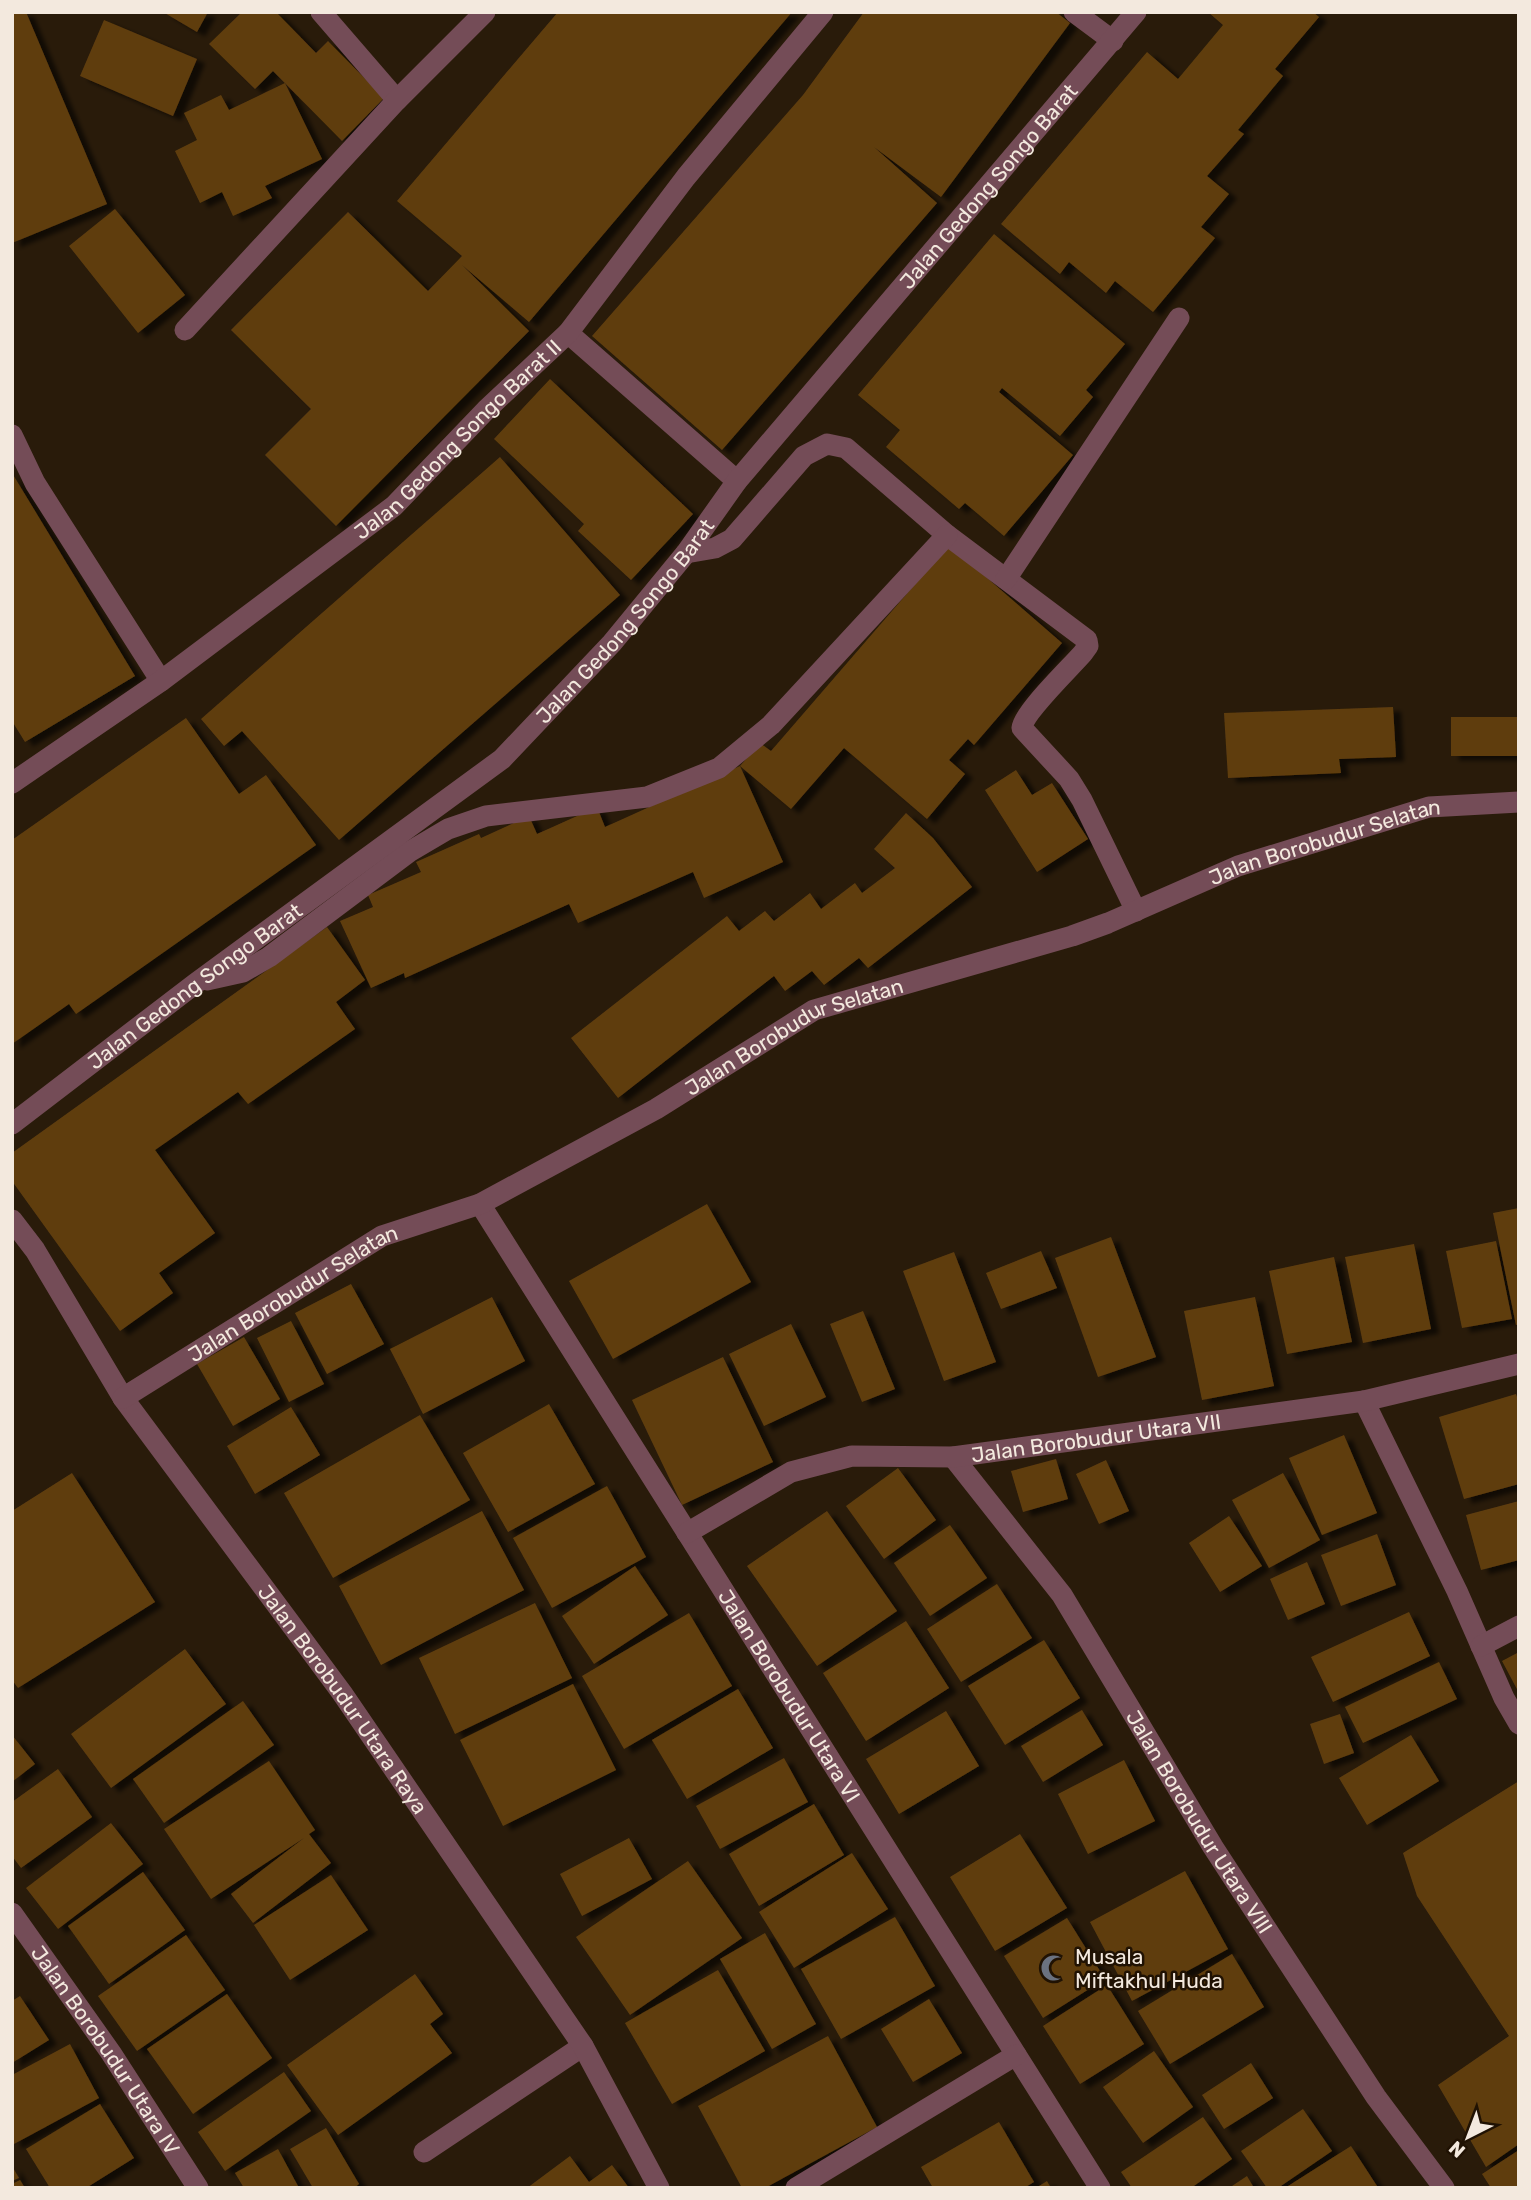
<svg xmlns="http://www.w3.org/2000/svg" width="1531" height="2200" font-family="Rubik,sans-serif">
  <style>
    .building { fill: #5f3d10; filter: url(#shadow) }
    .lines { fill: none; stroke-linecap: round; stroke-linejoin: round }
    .lane { stroke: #744c57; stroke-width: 21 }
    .street { stroke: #744c57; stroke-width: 21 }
    .labels { text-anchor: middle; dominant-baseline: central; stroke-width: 5; stroke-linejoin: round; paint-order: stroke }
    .street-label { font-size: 21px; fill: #f3e9de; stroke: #201203 }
    .poi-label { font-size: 21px; fill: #f3e9de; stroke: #201203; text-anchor: start }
  </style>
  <defs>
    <filter id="shadow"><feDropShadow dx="8" dy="4.5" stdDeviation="2" flood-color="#0009"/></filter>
  </defs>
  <rect width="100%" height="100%" fill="#291b0a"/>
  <g class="building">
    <path d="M12 12H26L107 204 12 243Z"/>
    <path d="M163 12H208L197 32Z"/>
    <path d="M242 12H276L316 53 328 41 384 98 342 141 273 71 255 89 209 44Z"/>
    <path d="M558 12H792L529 322 462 265 529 331 336 526 265 455 311 409 231 330 348 212 428 291 462 256 397 201Z"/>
    <path d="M864 12H1056L1070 23 941 197 874 147 937 203 722 450 592 336 803 95Z"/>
    <path d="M1208 12H1313L1319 17 1275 69 1283 76 1238 130 1244 134 1207 176 1229 194 1201 227 1215 238 1153 312 1115 281 1106 293 1069 262 1060 274 1001 224 1147 52 1178 79 1223 25Z"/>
    <path d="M104 20 197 59 173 116 80 76Z"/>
    <path d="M285 83 322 159 265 186 272 198 233 216 222 192 200 203 175 151 197 140 184 113 221 95 229 110Z"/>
    <path d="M115 209 185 295 138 333 69 246Z"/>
    <path d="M994 234 1125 344 1086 390 1093 397 1060 436 1002 388 999 392 1073 455 1004 536 965 503 959 509 886 447 900 430 858 395Z"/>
    <path d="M550 379 693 514 631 580 578 531 584 524 494 439Z"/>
    <path d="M500 457 620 595 339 840 242 731 224 746 201 719Z"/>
    <path d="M12 473 135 676 25 742 12 721Z"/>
    <path d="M949 545 1062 643 974 745 968 739 949 760 965 774 927 819 844 748 791 809 740 766 760 743 771 751Z"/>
    <path d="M1393 707 1396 757 1339 759 1341 773 1228 778 1224 713Z"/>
    <rect x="1451" y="717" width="68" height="39"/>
    <path d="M186 718 239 794 266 775 316 845 76 1014 69 1004 12 1044V840Z"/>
    <path d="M740 766 783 862 704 898 693 872 578 923 569 904 405 978 404 973 371 988 340 921 373 907 368 895 421 872 416 862 479 834 481 838 529 816 537 834 597 807 605 827Z"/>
    <path d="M1016 770 1032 795 1052 783 1088 839 1037 872 985 790Z"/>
    <path d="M906 813 933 838 972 887 868 968 859 958 824 985 812 971 785 991 774 976 618 1098 571 1038 727 916 739 931 765 911 774 921 810 893 821 909 855 883 862 893 895 868 874 849Z"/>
    <path d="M327 927 365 980 336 1002 355 1029 248 1104 238 1092 155 1150 215 1233 159 1273 173 1293 120 1331 12 1181V1153Z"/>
    <path d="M707 1204 751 1282 613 1359 569 1281Z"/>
    <path d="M1519 1208V1324L1516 1325 1493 1213Z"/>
    <path d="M1111 1237 1156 1357 1098 1377 1055 1258Z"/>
    <path d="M1496 1241 1512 1319 1462 1328 1446 1251Z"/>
    <path d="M1414 1244 1431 1329 1363 1343 1345 1257Z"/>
    <path d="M1041 1251 1057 1288 1001 1309 986 1273Z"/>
    <path d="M954 1252 996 1362 944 1381 903 1271Z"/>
    <path d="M1334 1257 1352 1342 1287 1354 1269 1271Z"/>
    <path d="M351 1284 384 1344 327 1374 295 1313Z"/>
    <path d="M492 1297 525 1361 423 1414 390 1349Z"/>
    <path d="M1255 1297 1274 1386 1202 1400 1184 1311Z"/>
    <path d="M863 1311 895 1389 862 1402 830 1324Z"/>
    <path d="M291 1321 324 1384 289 1402 257 1338Z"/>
    <path d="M791 1324 826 1397 764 1426 729 1354Z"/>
    <path d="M244 1337 280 1399 233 1426 197 1364Z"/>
    <path d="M723 1357 773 1462 682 1505 632 1400Z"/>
    <path d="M1516 1394 1519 1403V1484L1464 1499 1439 1417Z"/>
    <path d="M549 1404 595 1484 508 1532 463 1453Z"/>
    <path d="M291 1407 320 1455 255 1494 227 1446Z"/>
    <path d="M420 1415 470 1500 333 1578 284 1493Z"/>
    <path d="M1344 1435 1377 1513 1322 1535 1289 1458Z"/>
    <path d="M1056 1459 1068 1499 1023 1512 1011 1471Z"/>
    <path d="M1106 1460 1129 1511 1099 1524 1076 1474Z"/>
    <path d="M898 1468 936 1520 884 1559 846 1506Z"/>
    <path d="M72 1473 155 1602 18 1688 12 1680V1511Z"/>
    <path d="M1283 1473 1320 1540 1269 1568 1232 1500Z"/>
    <path d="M607 1486 646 1557 552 1608 513 1538Z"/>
    <path d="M1519 1501V1560L1481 1570 1466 1515Z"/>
    <path d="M482 1511 524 1590 381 1665 339 1586Z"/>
    <path d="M827 1511 897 1611 817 1666 747 1566Z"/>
    <path d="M1229 1516 1262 1566 1220 1592 1189 1543Z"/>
    <path d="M950 1525 987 1578 930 1616 894 1563Z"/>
    <path d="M1377 1534 1396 1585 1341 1606 1321 1555Z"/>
    <path d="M1307 1562 1325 1604 1288 1620 1270 1579Z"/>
    <path d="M635 1566 668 1615 594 1664 562 1616Z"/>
    <path d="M997 1584 1032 1638 961 1682 927 1629Z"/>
    <path d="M535 1603 572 1678 455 1734 419 1658Z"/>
    <path d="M1409 1612 1430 1656 1333 1702 1311 1657Z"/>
    <path d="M689 1613 732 1686 624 1749 582 1676Z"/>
    <path d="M906 1621 949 1688 866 1741 823 1673Z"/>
    <path d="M1044 1640 1080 1698 1005 1745 968 1686Z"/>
    <path d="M185 1649 226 1704 111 1788 71 1734Z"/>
    <path d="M1519 1652V1693L1502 1661Z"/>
    <path d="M1439 1662 1457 1699 1363 1743 1345 1707Z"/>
    <path d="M573 1684 616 1770 503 1826 460 1740Z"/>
    <path d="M738 1689 773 1748 687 1799 652 1740Z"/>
    <path d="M243 1701 274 1745 164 1823 133 1779Z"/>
    <path d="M1082 1710 1103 1745 1043 1782 1021 1746Z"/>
    <path d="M946 1711 979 1766 899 1814 866 1759Z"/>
    <path d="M1340 1714 1354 1753 1324 1764 1310 1724Z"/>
    <path d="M12 1735 35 1764 12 1782Z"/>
    <path d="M1411 1735 1439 1781 1367 1825 1339 1778Z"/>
    <path d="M784 1758 808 1802 720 1849 696 1806Z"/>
    <path d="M1124 1760 1155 1821 1088 1854 1058 1794Z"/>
    <path d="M269 1761 315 1830 309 1834 331 1863 253 1923 231 1894 304 1838 211 1899 164 1829Z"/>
    <path d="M58 1769 92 1817 21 1868 12 1856V1802Z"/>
    <path d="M1519 1781V2144L1486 2167 1438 2085 1509 2036 1417 1896 1403 1853Z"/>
    <path d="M814 1804 844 1855 759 1906 729 1854Z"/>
    <path d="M111 1823 143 1864 58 1929 26 1888Z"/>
    <path d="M1020 1834 1067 1908 995 1951 950 1877Z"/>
    <path d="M629 1838 652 1879 582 1916 560 1874Z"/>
    <path d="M852 1853 888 1909 794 1968 759 1912Z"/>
    <path d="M688 1861 742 1938 630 2015 576 1937Z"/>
    <path d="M1185 1871 1228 1949 1132 2001 1090 1922Z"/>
    <path d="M143 1872 185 1930 109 1984 68 1926Z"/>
    <path d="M331 1875 368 1930 290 1980 254 1925Z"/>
    <path d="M895 1917 935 1986 841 2039 801 1969Z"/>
    <path d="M1067 1918 1105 1979 1043 2018 1004 1956Z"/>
    <path d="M765 1933 816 2024 772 2049 720 1959Z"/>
    <path d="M186 1935 225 1990 137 2051 98 1996Z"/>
    <path d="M1232 1954 1264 2007 1170 2064 1138 2011Z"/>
    <path d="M718 1970 765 2051 672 2104 625 2023Z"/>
    <path d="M415 1974 443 2014 430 2024 452 2053 338 2135 287 2065Z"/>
    <path d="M1107 1985 1144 2044 1080 2084 1043 2026Z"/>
    <path d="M227 1994 272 2058 193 2114 147 2049Z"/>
    <path d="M20 1996 49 2040 12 2063V2001Z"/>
    <path d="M929 1999 962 2053 913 2082 881 2029Z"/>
    <path d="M828 2036 877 2127 765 2188H742L698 2106Z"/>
    <path d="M70 2044 99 2098 14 2144 12 2140V2075Z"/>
    <path d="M1154 2051 1193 2107 1143 2143 1103 2087Z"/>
    <path d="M1251 2063 1273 2098 1224 2129 1202 2095Z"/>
    <path d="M284 2072 311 2111 225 2171 198 2132Z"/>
    <path d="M100 2104 134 2158 86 2188H50L26 2149Z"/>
    <path d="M1303 2109 1332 2151 1278 2188H1267L1241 2151Z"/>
    <path d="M1203 2117 1232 2159 1191 2188H1132L1121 2172Z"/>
    <path d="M999 2122 1034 2182 1024 2188H933L921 2167Z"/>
    <path d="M326 2128 359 2184 354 2188H313L290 2149Z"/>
    <path d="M1351 2146 1377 2186 1375 2188H1285Z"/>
    <path d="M278 2149 299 2188H244L235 2173Z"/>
    <path d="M1519 2150V2188H1491L1482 2174Z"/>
    <path d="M570 2156 589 2182 612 2165 629 2188H527Z"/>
    <path d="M12 2166 19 2178 12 2181Z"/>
    <path d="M1247 2176 1254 2188H1229Z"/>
    <path d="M20 2180 25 2188H12V2184Z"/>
    <path d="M1047 2181 1051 2188H1036Z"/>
  </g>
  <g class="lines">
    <path class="lane" d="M424 2152 583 2046"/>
    <g class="street">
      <path d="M321 12 397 100"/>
      <path d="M1074 12 1113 41"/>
      <path d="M185 330 397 100 485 12"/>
      <path d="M568 333 737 481"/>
      <path d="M12 435 35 483 161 681"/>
      <path d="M686 553 715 548 732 539 804 456 827 444 846 448 947 535 1087 640 1088 646 1083 653C1071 667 1023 713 1022 728L1069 779 1082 800 1136 911"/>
      <path d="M1006 579 1179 318"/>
      <path id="s1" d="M12 783 161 681 394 506 486 410 568 333 686 177 823 12"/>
      <path d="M207 980 243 972 269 957 409 852 448 829 486 816 647 797 719 768 771 725 947 535"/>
      <path id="s2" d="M12 1124 196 983 502 759 612 643 686 553 737 481 1136 12"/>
      <path id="s3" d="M480 1204 1100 2188"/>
      <path id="s4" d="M12 1220 35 1250 123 1398 342 1693 583 2046 659 2188"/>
      <path id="s5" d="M123 1398 382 1236 480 1204 656 1109 814 1010 1072 936 1108 923 1238 866 1429 807 1519 802"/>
      <path d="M1364 1401 1457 1591 1504 1698 1519 1724"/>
      <path id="s6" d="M953 1457 1062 1595 1213 1847 1376 2097 1444 2188"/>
      <path id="s7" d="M687 1533 791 1472 852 1456 953 1457 1364 1401 1519 1364"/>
      <path d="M1481 1646 1519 1626"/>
      <path id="s8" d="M12 1913 111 2053 198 2188"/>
      <path d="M796 2188 1016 2055"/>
    </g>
  </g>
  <defs>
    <g id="mosque-bare" transform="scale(2.1)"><path d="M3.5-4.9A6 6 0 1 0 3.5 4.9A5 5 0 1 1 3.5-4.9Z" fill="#6b7280" stroke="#201203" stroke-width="2.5" paint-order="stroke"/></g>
  </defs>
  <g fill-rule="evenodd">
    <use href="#mosque-bare" x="1054" y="1968"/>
  </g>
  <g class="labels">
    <g class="street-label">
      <text stroke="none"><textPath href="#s2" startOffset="1363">Jalan Gedong Songo Barat</textPath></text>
      <text stroke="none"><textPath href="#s1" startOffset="564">Jalan Gedong Songo Barat II</textPath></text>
      <text stroke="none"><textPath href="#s2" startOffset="796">Jalan Gedong Songo Barat</textPath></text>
      <text stroke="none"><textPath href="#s5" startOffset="1334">Jalan Borobudur Selatan</textPath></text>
      <text stroke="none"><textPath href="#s2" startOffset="229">Jalan Gedong Songo Barat</textPath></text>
      <text stroke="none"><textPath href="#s5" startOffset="766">Jalan Borobudur Selatan</textPath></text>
      <text stroke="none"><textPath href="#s5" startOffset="200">Jalan Borobudur Selatan</textPath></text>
      <text stroke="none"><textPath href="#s7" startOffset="429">Jalan Borobudur Utara VII</textPath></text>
      <text stroke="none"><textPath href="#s3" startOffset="581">Jalan Borobudur Utara VI</textPath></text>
      <text stroke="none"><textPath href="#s4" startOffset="583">Jalan Borobudur Utara Raya</textPath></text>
      <text stroke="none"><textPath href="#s6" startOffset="441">Jalan Borobudur Utara VIII</textPath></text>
      <text stroke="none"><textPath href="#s8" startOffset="166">Jalan Borobudur Utara IV</textPath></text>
    </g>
    <g class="poi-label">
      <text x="1075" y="1956">Musala<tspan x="1075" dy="24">Miftakhul Huda</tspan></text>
    </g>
  </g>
  <rect width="1531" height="2200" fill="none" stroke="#f3e9de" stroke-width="28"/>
  <g transform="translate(1468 2137) rotate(222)" stroke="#201203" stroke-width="5" paint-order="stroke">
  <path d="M0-5L12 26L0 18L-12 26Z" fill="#f3e9de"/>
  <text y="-10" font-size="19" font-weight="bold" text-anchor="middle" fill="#f3e9de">N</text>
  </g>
</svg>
